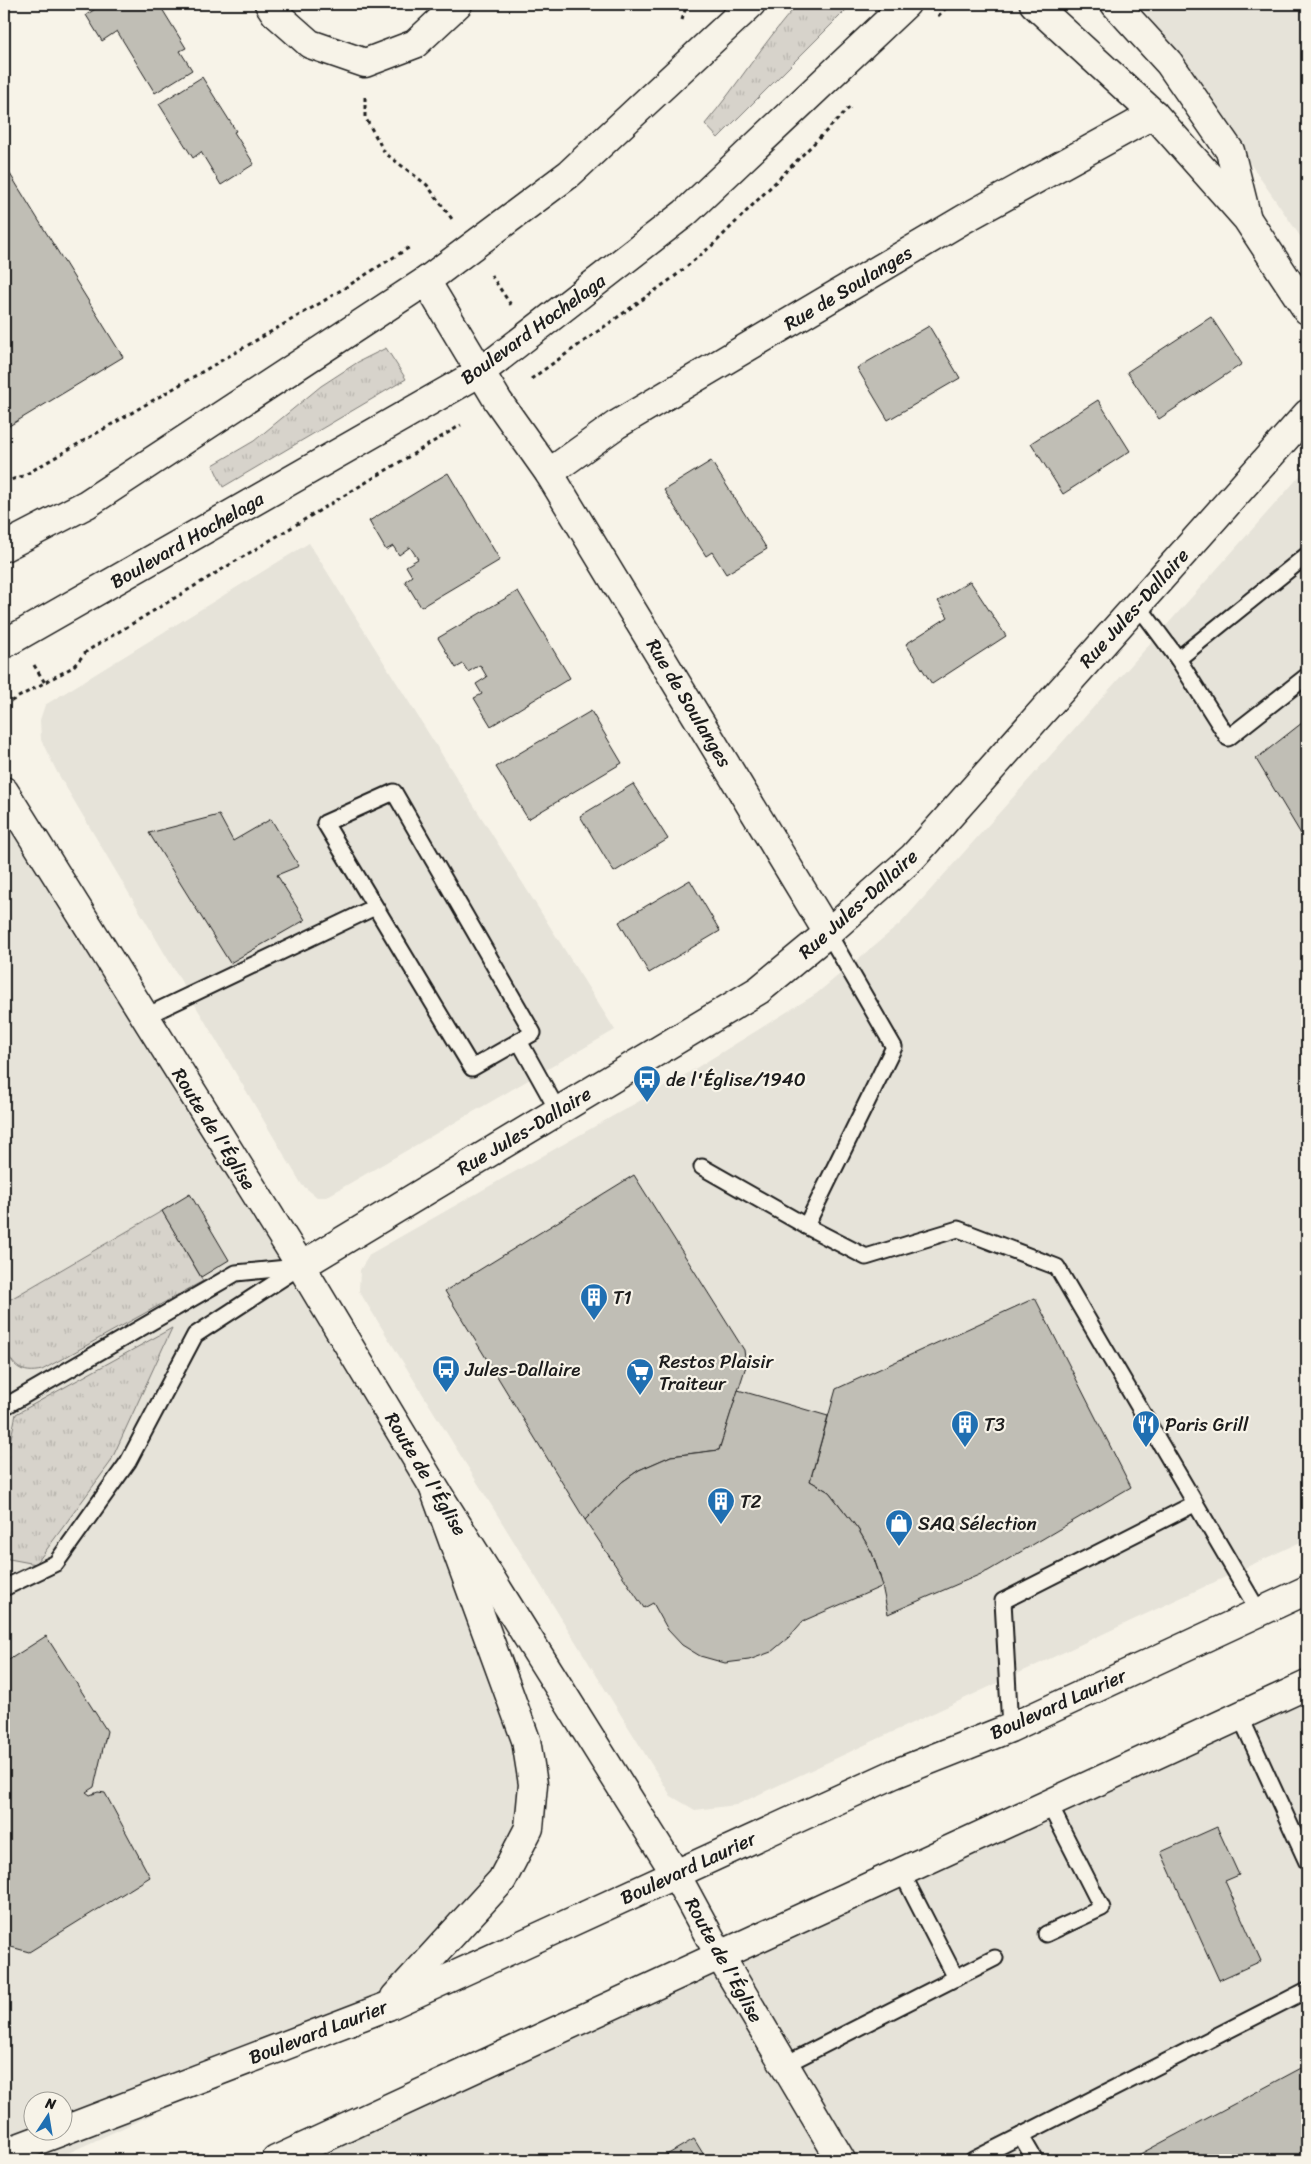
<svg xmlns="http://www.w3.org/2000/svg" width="1311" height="2164" font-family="Sriracha,sans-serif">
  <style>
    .built { fill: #e6e3d9; fill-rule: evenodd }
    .grass { fill: url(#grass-tufts); stroke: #7a7874 }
    .building { fill: #c0beb5; stroke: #1c1c1c }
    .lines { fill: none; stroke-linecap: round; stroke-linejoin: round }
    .lane-casing { stroke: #1c1c1c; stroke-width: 19 }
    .street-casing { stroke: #1c1c1c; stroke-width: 31 }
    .secondary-casing { stroke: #1c1c1c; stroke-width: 31 }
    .primary-casing { stroke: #1c1c1c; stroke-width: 31 }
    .path { stroke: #1c1c1c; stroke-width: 3; stroke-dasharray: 4 4; stroke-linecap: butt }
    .lane { stroke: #f7f3e8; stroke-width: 15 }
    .street { stroke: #f7f3e8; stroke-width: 28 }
    .secondary { stroke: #f7f3e8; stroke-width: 28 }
    .primary { stroke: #f7f3e8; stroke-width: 28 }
    .labels { text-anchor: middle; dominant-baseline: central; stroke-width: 4.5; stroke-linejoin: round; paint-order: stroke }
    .street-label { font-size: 19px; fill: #1c1c1c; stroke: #f7f3e8 }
    .poi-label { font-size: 19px; fill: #1c1c1c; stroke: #f7f3e8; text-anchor: start }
  </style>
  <defs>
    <pattern id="grass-tufts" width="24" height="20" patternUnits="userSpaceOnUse" patternTransform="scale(1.25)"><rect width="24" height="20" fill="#d7d3cb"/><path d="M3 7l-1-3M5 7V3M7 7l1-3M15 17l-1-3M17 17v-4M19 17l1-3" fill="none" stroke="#b8b5ae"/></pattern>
  </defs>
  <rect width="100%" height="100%" fill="#f7f3e8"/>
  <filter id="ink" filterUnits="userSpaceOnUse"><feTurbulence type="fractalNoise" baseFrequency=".02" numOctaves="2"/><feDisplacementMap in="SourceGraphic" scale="10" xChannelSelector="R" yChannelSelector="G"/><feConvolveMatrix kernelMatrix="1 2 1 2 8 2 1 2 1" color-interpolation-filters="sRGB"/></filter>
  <g filter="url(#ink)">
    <g class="built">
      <path d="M1140 4H1307V246Z"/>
      <path d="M1307 468V1539L736 1805 695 1810 671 1796 359 1291 360 1270 370 1254 680 1078 816 994 900 924Z"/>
      <path d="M309 543 615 1030 326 1197H317L302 1185 57 772 41 740 40 720 45 705Z"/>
      <path d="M4 791 433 1486 526 1740 529 1828 388 2006 53 2160H4ZM32 2102H62V2132H32Z"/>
      <path d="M1307 1684V2160H276Z"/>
    </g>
    <g class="grass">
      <path d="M798 4H852L718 138 705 124C738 85 764 41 798 4Z"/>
      <path d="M386 348 406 379 223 487 213 465 254 441 321 386 358 362Z"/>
      <path d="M162 1211 203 1281 42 1370C0 1380 4 1330 4 1303Z"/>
      <path d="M172 1328 110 1463 36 1564 4 1558V1471L16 1414Z"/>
    </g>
    <g class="building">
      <path d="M103 4H159L186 48 180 51 192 70 155 93 117 31 102 41 86 15Z"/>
      <path d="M202 77 236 131 234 132 254 164 221 185 201 152 193 158 159 104Z"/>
      <path d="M10 174 123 357 4 429V178Z"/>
      <path d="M1211 317 1242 364 1159 419 1127 372Z"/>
      <path d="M929 326 960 378 888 420 857 368Z"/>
      <path d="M1098 400 1130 451 1063 494 1031 443Z"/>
      <path d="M711 461 767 549 726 574 712 552 706 556 664 490Z"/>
      <path d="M448 473 500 560 421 607 405 581 412 576 406 566 418 559 410 547 399 555 393 546 386 550 369 521Z"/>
      <path d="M970 581 1006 636 932 684 906 644 948 617 938 601Z"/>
      <path d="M518 591 570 678 491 726 474 698 482 694 476 684 487 677 480 665 468 672 463 664 456 668 438 638Z"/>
      <path d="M591 711 622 763 528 819 496 767Z"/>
      <path d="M1307 719V844L1256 759Z"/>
      <path d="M633 784 668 839 614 872 580 816Z"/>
      <path d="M219 815 233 841 271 819 299 866 277 875 305 920 230 963 149 833Z"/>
      <path d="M690 880 720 931 649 973 619 922Z"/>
      <path d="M634 1175 744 1350 746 1366 719 1450 671 1456 639 1470 622 1482 585 1520 445 1291Z"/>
      <path d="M190 1194 229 1260 201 1277 162 1211Z"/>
      <path d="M1035 1298 1131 1487 988 1571 888 1614 880 1576 872 1553 858 1529 829 1492 810 1481 836 1389Z"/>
      <path d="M738 1390 828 1416 810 1481 829 1492 858 1529 872 1553 883 1586 803 1621 789 1637 771 1652 749 1660 725 1663 700 1656 682 1645 668 1630 653 1603 644 1608 585 1520 622 1482 639 1470 671 1456 719 1450Z"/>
      <path d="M46 1636 107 1731 94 1787 86 1792 90 1795 98 1792 105 1793 150 1877 29 1952 4 1945V1663Z"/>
      <path d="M1217 1827 1239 1875 1225 1881 1261 1961 1219 1980 1161 1852Z"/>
      <path d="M1307 2065V2160H1129Z"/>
      <path d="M694 2139 707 2160H658Z"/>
    </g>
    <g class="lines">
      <g class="lane-casing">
        <g id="lane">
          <path d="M1137 604 1178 659 1228 738 1307 676"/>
          <path d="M1178 659 1307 555"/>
          <path d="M394 792 533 1033 472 1068 325 823Z"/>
          <path d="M144 1017 375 907"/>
          <path d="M519 1041 558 1111"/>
          <path d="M702 1167 806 1226 894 1047 828 933"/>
          <path d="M806 1226 866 1257 958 1229 1057 1267 1259 1612"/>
          <path d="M4 1407 236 1273 297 1267"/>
          <path d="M4 1588 56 1563 128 1462 195 1335 301 1266"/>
          <path d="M1240 1716 1307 1862"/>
          <path d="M1010 1728 1003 1601 1194 1504"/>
          <path d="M901 1871 956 1978"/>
          <path d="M1046 1934 1102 1908 1049 1804"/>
          <path d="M784 2065 995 1958"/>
          <path d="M1021 2136 1035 2160"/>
          <path d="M973 2160 1307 1990"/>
        </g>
      </g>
      <g class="street-casing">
        <g id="street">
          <path d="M269 4 275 13 310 44 365 63 415 44 458 4"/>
          <path d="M1034 4 1154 114 1247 219 1307 310"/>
          <path d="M1115 4 1169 63 1230 151 1246 215"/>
          <path d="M426 281 498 401 549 473 828 933"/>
          <path d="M549 473 616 425 964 219 1154 114"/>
          <path d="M301 1266 759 990 828 933 913 857 1307 414"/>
        </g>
      </g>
      <g class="secondary-casing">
        <g id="secondary">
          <path d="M4 547 87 504 426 281 569 174 751 4"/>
          <path d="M4 644 482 371 685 213 906 4"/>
          <path d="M4 791 301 1266 433 1486 675 1873 720 1956 841 2160"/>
        </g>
      </g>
      <g class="primary-casing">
        <g id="primary">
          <path d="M395 1997 502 1880 529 1828 533 1784 526 1740 433 1486"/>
          <path d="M62 2131 388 2006 894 1774 1010 1728 1307 1590"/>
          <path d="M4 2153 60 2132"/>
          <path d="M276 2160 1307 1685"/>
        </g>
      </g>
      <g class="path">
        <path d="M938 16 950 4"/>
        <path d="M682 20 687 4"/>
        <path d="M365 97V117L385 153 427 185 452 219"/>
        <path d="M491 275 511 305"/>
        <path d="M531 379 674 277 715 243 850 107"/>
        <path d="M4 482 23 476 322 302 410 247"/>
        <path d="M34 665 45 683"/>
        <path d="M4 705 73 667 87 651 461 425"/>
      </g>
      <use href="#lane" class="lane"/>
      <use href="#street" class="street"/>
      <use href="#secondary" class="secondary"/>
      <use href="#primary" class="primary"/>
    </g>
  </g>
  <defs>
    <g id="bus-pin" transform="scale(1.4375)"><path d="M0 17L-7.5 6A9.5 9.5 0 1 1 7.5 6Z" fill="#1f6fb2" stroke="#f7f3e8"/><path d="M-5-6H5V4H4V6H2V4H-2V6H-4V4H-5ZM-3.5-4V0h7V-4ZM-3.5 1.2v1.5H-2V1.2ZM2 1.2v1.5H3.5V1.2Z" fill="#fff"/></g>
    <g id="building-pin" transform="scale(1.4375)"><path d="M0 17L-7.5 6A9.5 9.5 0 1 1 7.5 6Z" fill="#1f6fb2" stroke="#f7f3e8"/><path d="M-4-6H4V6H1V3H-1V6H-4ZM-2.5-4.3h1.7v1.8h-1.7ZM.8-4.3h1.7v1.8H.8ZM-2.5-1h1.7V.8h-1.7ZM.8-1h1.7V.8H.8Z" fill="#fff"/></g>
    <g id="supermarket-pin" transform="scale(1.4375)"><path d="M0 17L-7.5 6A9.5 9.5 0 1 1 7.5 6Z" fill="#1f6fb2" stroke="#f7f3e8"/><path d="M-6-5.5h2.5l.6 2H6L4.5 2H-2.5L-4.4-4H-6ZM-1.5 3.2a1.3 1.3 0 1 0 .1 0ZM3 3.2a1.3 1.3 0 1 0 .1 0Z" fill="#fff"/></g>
    <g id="restaurant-pin" transform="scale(1.4375)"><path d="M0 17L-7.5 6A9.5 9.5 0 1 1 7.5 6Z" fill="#1f6fb2" stroke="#f7f3e8"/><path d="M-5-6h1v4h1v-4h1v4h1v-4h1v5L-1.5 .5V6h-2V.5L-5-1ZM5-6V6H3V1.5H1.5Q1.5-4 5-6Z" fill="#fff"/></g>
    <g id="shop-pin" transform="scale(1.4375)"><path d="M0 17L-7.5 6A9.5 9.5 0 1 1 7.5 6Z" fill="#1f6fb2" stroke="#f7f3e8"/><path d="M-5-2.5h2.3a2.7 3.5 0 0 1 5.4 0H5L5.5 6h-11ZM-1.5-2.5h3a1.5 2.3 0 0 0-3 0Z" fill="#fff"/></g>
  </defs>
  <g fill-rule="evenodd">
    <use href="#bus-pin" x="647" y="1079"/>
    <use href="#building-pin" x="594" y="1297"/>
    <use href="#bus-pin" x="446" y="1369"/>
    <use href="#supermarket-pin" x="640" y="1372"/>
    <use href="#building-pin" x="965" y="1424"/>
    <use href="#restaurant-pin" x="1146" y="1424"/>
    <use href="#building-pin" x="721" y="1501"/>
    <use href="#shop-pin" x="899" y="1523"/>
  </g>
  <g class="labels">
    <g class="street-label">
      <text transform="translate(848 288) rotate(-31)">Rue de Soulanges</text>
      <text transform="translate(533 329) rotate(-36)">Boulevard Hochelaga</text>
      <text transform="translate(187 540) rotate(-30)">Boulevard Hochelaga</text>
      <text transform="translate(1134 608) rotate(-48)">Rue Jules-Dallaire</text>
      <text transform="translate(689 703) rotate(59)">Rue de Soulanges</text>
      <text transform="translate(858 904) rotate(-42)">Rue Jules-Dallaire</text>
      <text transform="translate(214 1129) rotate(58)">Route de l'Église</text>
      <text transform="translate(524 1131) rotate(-31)">Rue Jules-Dallaire</text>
      <text transform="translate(426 1474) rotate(59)">Route de l'Église</text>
      <text transform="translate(1058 1704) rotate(-24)">Boulevard Laurier</text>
      <text transform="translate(688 1868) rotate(-25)">Boulevard Laurier</text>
      <text transform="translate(724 1960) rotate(61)">Route de l'Église</text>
      <text transform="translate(318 2032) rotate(-21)">Boulevard Laurier</text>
    </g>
    <g class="poi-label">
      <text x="666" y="1079">de l'Église/1940</text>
      <text x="613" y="1297">T1</text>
      <text x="659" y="1361">Restos Plaisir<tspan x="659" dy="22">Traiteur</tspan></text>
      <text x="465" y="1369">Jules-Dallaire</text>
      <text x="984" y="1424">T3</text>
      <text x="1165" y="1424">Paris Grill</text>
      <text x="740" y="1501">T2</text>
      <text x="918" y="1523">SAQ Sélection</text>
    </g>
  </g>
  <rect width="1311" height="2164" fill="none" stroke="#f7f3e8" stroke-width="20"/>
  <rect x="10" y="10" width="1291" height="2144" fill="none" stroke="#1c1c1c" stroke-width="2" filter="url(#ink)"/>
  <g transform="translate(48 2116) rotate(12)"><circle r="24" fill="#f7f3e8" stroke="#9f9d96"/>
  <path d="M0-4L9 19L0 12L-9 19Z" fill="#1f6fb2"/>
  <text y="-8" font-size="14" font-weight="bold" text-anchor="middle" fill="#1c1c1c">N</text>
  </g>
</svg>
